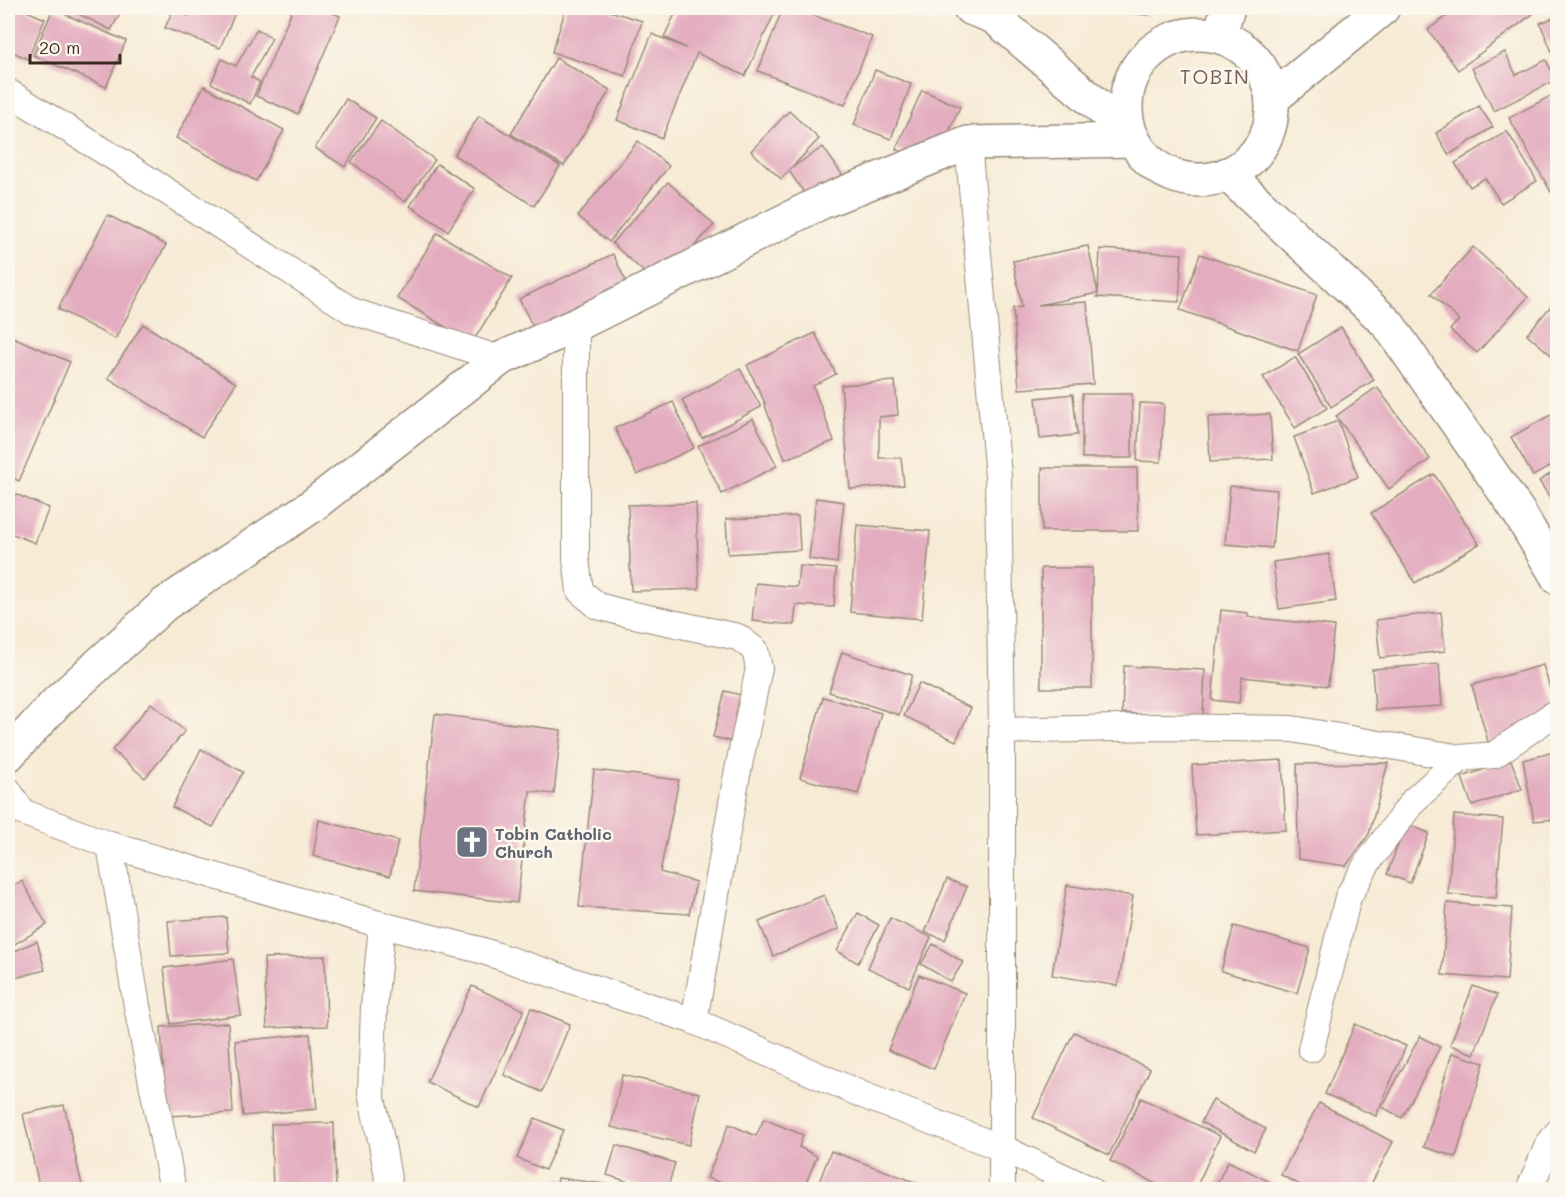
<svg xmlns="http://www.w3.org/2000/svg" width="1565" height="1197" font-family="Mali,sans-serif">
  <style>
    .building { fill: #e3acbf }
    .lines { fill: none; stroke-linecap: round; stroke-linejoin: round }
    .minor-casing { stroke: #998a7a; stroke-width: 28 }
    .tertiary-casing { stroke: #998a7a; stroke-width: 36 }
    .secondary-casing { stroke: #998a7a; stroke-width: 36 }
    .minor { stroke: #fff; stroke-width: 26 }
    .tertiary { stroke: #fff; stroke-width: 33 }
    .secondary { stroke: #fff; stroke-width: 33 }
    .labels { text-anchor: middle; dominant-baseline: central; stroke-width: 5; stroke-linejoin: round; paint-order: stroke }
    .worship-label { font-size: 16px; font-weight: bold; fill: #5b616d; stroke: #fbf7ec; text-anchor: start }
    .quarter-label { font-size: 20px; letter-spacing: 1.5px; fill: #765856; stroke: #fbf7ec }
  </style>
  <rect width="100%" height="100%" fill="#fbf7ec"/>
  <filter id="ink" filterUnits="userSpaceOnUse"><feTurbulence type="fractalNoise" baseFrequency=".0167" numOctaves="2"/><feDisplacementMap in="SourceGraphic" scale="12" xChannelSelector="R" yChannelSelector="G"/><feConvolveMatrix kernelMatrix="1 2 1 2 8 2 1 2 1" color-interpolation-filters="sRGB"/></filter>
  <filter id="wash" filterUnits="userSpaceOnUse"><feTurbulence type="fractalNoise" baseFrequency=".008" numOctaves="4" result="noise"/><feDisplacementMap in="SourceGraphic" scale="24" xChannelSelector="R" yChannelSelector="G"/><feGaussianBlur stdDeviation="1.35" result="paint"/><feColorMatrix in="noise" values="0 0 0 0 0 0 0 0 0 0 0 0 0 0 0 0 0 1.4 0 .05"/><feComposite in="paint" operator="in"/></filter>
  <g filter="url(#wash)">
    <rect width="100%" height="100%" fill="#f7ebd6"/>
    <g id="blocks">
      <g class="building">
        <path d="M8 8H20L45 19 28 59 8 50Z"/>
        <path d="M67 8H118L122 10 111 30Z"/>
        <path d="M192 8H237L220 48 165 28 173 10 188 16Z"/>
        <path d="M293 8H321L340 16 298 114 256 96Z"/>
        <path d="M566 8H600L642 21 625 76 552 52Z"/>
        <path d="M678 8H777L745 76 697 53 662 138 617 120 652 34 686 48 664 37Z"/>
        <path d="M783 8H794L872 37 845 105 758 71Z"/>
        <path d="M1086 8H1148V15L1086 9Z"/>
        <path d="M1457 8H1530L1534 13 1458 70 1428 30Z"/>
        <path d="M53 9 126 41 106 87 33 55Z"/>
        <path d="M1558 16V64H1557L1540 23Z"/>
        <path d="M257 29 272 38 251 77 260 82 250 104 211 83 222 59 236 66Z"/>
        <path d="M1505 52 1516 75 1546 60 1556 80 1494 111 1472 68Z"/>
        <path d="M556 58 610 90 564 166 511 134Z"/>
        <path d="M875 70 911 84 891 139 854 125Z"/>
        <path d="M204 86 284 130 256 181 176 138Z"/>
        <path d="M922 90 960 107 934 166 896 149Z"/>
        <path d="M1558 92V189L1551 192 1509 118Z"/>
        <path d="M346 99 376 118 345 167 315 148Z"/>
        <path d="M1479 106 1493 127 1449 155 1436 133Z"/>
        <path d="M789 111 819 139 790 169 823 147 855 193 821 217 789 171 781 179 751 151Z"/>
        <path d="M479 116 560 166 534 206 454 155Z"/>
        <path d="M381 121 435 160 405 202 351 162Z"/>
        <path d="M1507 131 1537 181 1501 203 1485 178 1470 187 1455 163Z"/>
        <path d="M638 141 669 166 609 242 578 216Z"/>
        <path d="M437 164 475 189 448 231 410 206Z"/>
        <path d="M668 182 714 225 658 285 612 243Z"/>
        <path d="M108 215 166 245 115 339 58 309Z"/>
        <path d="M437 233 512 278 472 343 397 298Z"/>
        <path d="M1088 246 1098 293 1100 249 1182 254 1179 302 1097 297 1098 293 1038 305 1087 302 1093 384 1019 389 1013 308 1022 307 1013 261Z"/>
        <path d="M1473 247 1528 297 1477 353 1450 330 1459 320 1431 294Z"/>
        <path d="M613 254 630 290 537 335 519 299Z"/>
        <path d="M1200 254 1317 295 1298 351 1180 310Z"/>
        <path d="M1558 298V361L1527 334Z"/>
        <path d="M143 324 236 383 202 437 108 378Z"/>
        <path d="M1341 327 1374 380 1331 407 1298 354Z"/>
        <path d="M815 333 836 374 813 386 834 441 785 459 764 403H765L747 365Z"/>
        <path d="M8 335 70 362 19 481 8 476Z"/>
        <path d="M1295 357 1327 408 1295 428 1263 377Z"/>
        <path d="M740 369 761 407 702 438 682 400Z"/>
        <path d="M895 381 898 415 879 417V458H901L904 485 850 489 841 385Z"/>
        <path d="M1377 387 1430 459 1389 489 1336 416Z"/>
        <path d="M1073 394 1077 435 1040 439 1036 398Z"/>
        <rect x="1082" y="394" width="50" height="64"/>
        <path d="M673 402 694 448 637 475 615 428Z"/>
        <path d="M1140 403 1164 404 1161 462 1137 461Z"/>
        <path d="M1556 412 1558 415V462L1533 476 1511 437Z"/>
        <path d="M1270 414 1273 459 1210 462 1208 417Z"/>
        <path d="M753 419 777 466 722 494 698 446Z"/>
        <path d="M1338 421 1358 477 1314 493 1294 437Z"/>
        <path d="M1042 468H1137L1138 531H1042Z"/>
        <path d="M1558 469V510L1539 481Z"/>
        <path d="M1434 474 1479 544 1415 583 1371 513Z"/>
        <path d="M1230 486 1277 490 1272 548 1225 544Z"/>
        <path d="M8 491 49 508 35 543 8 532Z"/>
        <path d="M816 498 844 502 837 563 809 559Z"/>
        <path d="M696 503 699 589 631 591 628 505Z"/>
        <path d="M798 516 800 550 728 554 726 519Z"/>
        <path d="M857 525 930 531 922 619 850 612Z"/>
        <path d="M1329 554 1336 601 1279 609 1273 562Z"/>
        <path d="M799 566 836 569 834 607 796 605 794 625 752 621 756 583 797 587Z"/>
        <rect x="1041" y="568" width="51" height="120"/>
        <path d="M1221 610 1248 613V617L1334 626 1328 686 1242 677 1239 703 1212 700Z"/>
        <path d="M1441 612 1445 651 1380 658 1376 620Z"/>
        <path d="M842 652 912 675 899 715 829 692Z"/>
        <path d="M1439 664 1442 706 1375 710 1372 669Z"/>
        <path d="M1543 665 1558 715 1489 745 1472 685Z"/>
        <path d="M1124 666 1205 670 1203 718 1122 713Z"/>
        <path d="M919 683 971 708 956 741 904 716Z"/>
        <path d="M725 691 761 700 750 746 713 737Z"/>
        <path d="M823 697 881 713 858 794 800 778Z"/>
        <path d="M151 703 185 731 145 778 112 750Z"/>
        <path d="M435 714 561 730 554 794 530 791 517 903 414 891Z"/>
        <path d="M201 749 243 772 213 827 172 807Z"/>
        <path d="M1558 751V819L1534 821 1523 760Z"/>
        <path d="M1282 760 1286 830 1196 835 1192 765Z"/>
        <path d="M1511 760 1522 789 1472 806 1462 777Z"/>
        <path d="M1388 763 1369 834 1346 866 1298 859 1297 764Z"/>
        <path d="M594 770 679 780 660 872 696 882 689 914 579 907Z"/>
        <path d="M1454 815 1503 819 1496 898 1448 894Z"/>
        <path d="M319 820 398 841 390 876 313 856Z"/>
        <path d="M1406 824 1429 833 1410 883 1387 874Z"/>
        <path d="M947 879 967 887 945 940 925 932Z"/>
        <path d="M22 881 47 925 8 948V889Z"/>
        <path d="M1067 885 1133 896 1118 986 1052 975Z"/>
        <path d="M824 895 839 929 773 956 759 922Z"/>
        <path d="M1447 903 1512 908 1507 980 1442 975Z"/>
        <path d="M858 913 879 925 858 963 837 951Z"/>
        <path d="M226 917 229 953 171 956 168 921Z"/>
        <path d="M890 918 931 937 909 987 868 968Z"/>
        <path d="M1234 926 1310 948 1297 993 1221 971Z"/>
        <path d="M37 941 45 970 8 980V954Z"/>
        <path d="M933 944 963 962 951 982 921 964Z"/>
        <path d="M325 956 327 1026 267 1028 264 958Z"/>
        <path d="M233 959 241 1015 171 1024 164 968Z"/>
        <path d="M919 975 965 993 934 1069 888 1050Z"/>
        <path d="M472 986 524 1010 479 1107 427 1082Z"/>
        <path d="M1473 986 1497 995 1474 1054 1450 1045Z"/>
        <path d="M531 1008 570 1024 542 1092 504 1075Z"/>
        <path d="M228 1023 233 1113 166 1116 161 1027Z"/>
        <path d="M1355 1024 1406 1046 1376 1116 1325 1094Z"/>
        <path d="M1074 1032 1150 1069 1109 1155 1033 1118Z"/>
        <path d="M310 1034 317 1109 243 1116 235 1041Z"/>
        <path d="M1420 1036 1440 1047 1402 1118 1382 1107Z"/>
        <path d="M1452 1053 1484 1063 1456 1157 1424 1147Z"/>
        <path d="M622 1075 700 1093 689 1145 611 1127Z"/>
        <path d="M1141 1098 1220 1136 1195 1190H1168L1110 1161Z"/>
        <path d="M1213 1100 1266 1129 1254 1151 1201 1122Z"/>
        <path d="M1319 1103 1393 1142 1368 1190H1309L1281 1175Z"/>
        <path d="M64 1105 83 1190H40L23 1114Z"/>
        <path d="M535 1118 563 1130 545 1170 517 1158Z"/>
        <path d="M764 1119 803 1135 799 1147 817 1156 803 1190H743L707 1178 729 1124 756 1136Z"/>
        <path d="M334 1123 336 1190H273L271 1124Z"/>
        <path d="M616 1145 675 1163 667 1190H654L607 1175Z"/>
        <path d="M831 1151 934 1189V1190H816Z"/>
        <path d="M1228 1161 1286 1190H1214Z"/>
        <path d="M558 1178 612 1185 611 1190H556Z"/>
      </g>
    </g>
  </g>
  <g filter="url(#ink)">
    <use href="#blocks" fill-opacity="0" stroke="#998a7a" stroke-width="1.5"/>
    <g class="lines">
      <g class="minor-casing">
        <g id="minor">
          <path d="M8 92 123 163 352 311 500 359"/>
          <path d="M968 143 998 476 1002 731V1190"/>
          <path d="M576 325V559L580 591 598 606 620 612 738 637 755 650 759 668 736 780 694 1021"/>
          <path d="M1002 731 1155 727 1292 729 1461 758 1494 755 1558 711"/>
          <path d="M8 790 22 812 110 845 382 925 480 950 694 1021 865 1096 1002 1148 1091 1190"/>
          <path d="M110 845 137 1006 173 1190"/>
          <path d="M382 925 374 1006 371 1094 382 1144 390 1190"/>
          <path d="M1311 1049 1348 897 1368 862 1414 800 1461 758"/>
          <path d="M1529 1190 1548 1145 1558 1132"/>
        </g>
      </g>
      <g class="tertiary-casing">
        <g id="tertiary">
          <path d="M1219 36 1228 8"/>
          <path d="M1227 174 1388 324 1518 511 1558 578"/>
        </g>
      </g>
      <g class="secondary-casing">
        <g id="secondary">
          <path d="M970 8 994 17 1130 133"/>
          <circle cx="1199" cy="107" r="73"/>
          <path d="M1272 99 1383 8"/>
          <path d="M8 755 56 703 165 604 309 508 500 359 576 325 822 202 968 143 1133 140"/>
        </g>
      </g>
      <use href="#minor" class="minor"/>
      <use href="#tertiary" class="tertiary"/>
      <use href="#secondary" class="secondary"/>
    </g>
  </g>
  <defs>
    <g id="church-square" transform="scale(1.725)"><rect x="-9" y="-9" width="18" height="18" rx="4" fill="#6b7280" stroke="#fbf7ec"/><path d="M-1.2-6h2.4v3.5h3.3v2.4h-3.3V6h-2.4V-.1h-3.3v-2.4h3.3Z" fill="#fff"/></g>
  </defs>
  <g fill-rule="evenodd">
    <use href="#church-square" x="472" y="842"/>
  </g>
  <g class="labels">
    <g class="worship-label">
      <text x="495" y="833">Tobin Catholic<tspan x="495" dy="18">Church</tspan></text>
    </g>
    <g class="quarter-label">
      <text x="1215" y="76">TOBIN</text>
    </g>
  </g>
  <rect width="1565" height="1197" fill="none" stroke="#fbf7ec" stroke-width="30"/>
  <path d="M30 54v9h90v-9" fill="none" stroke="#3b2a1e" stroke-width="3"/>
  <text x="39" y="54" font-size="18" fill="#3b2a1e" stroke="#fbf7ec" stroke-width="4.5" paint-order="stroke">20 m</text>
</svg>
